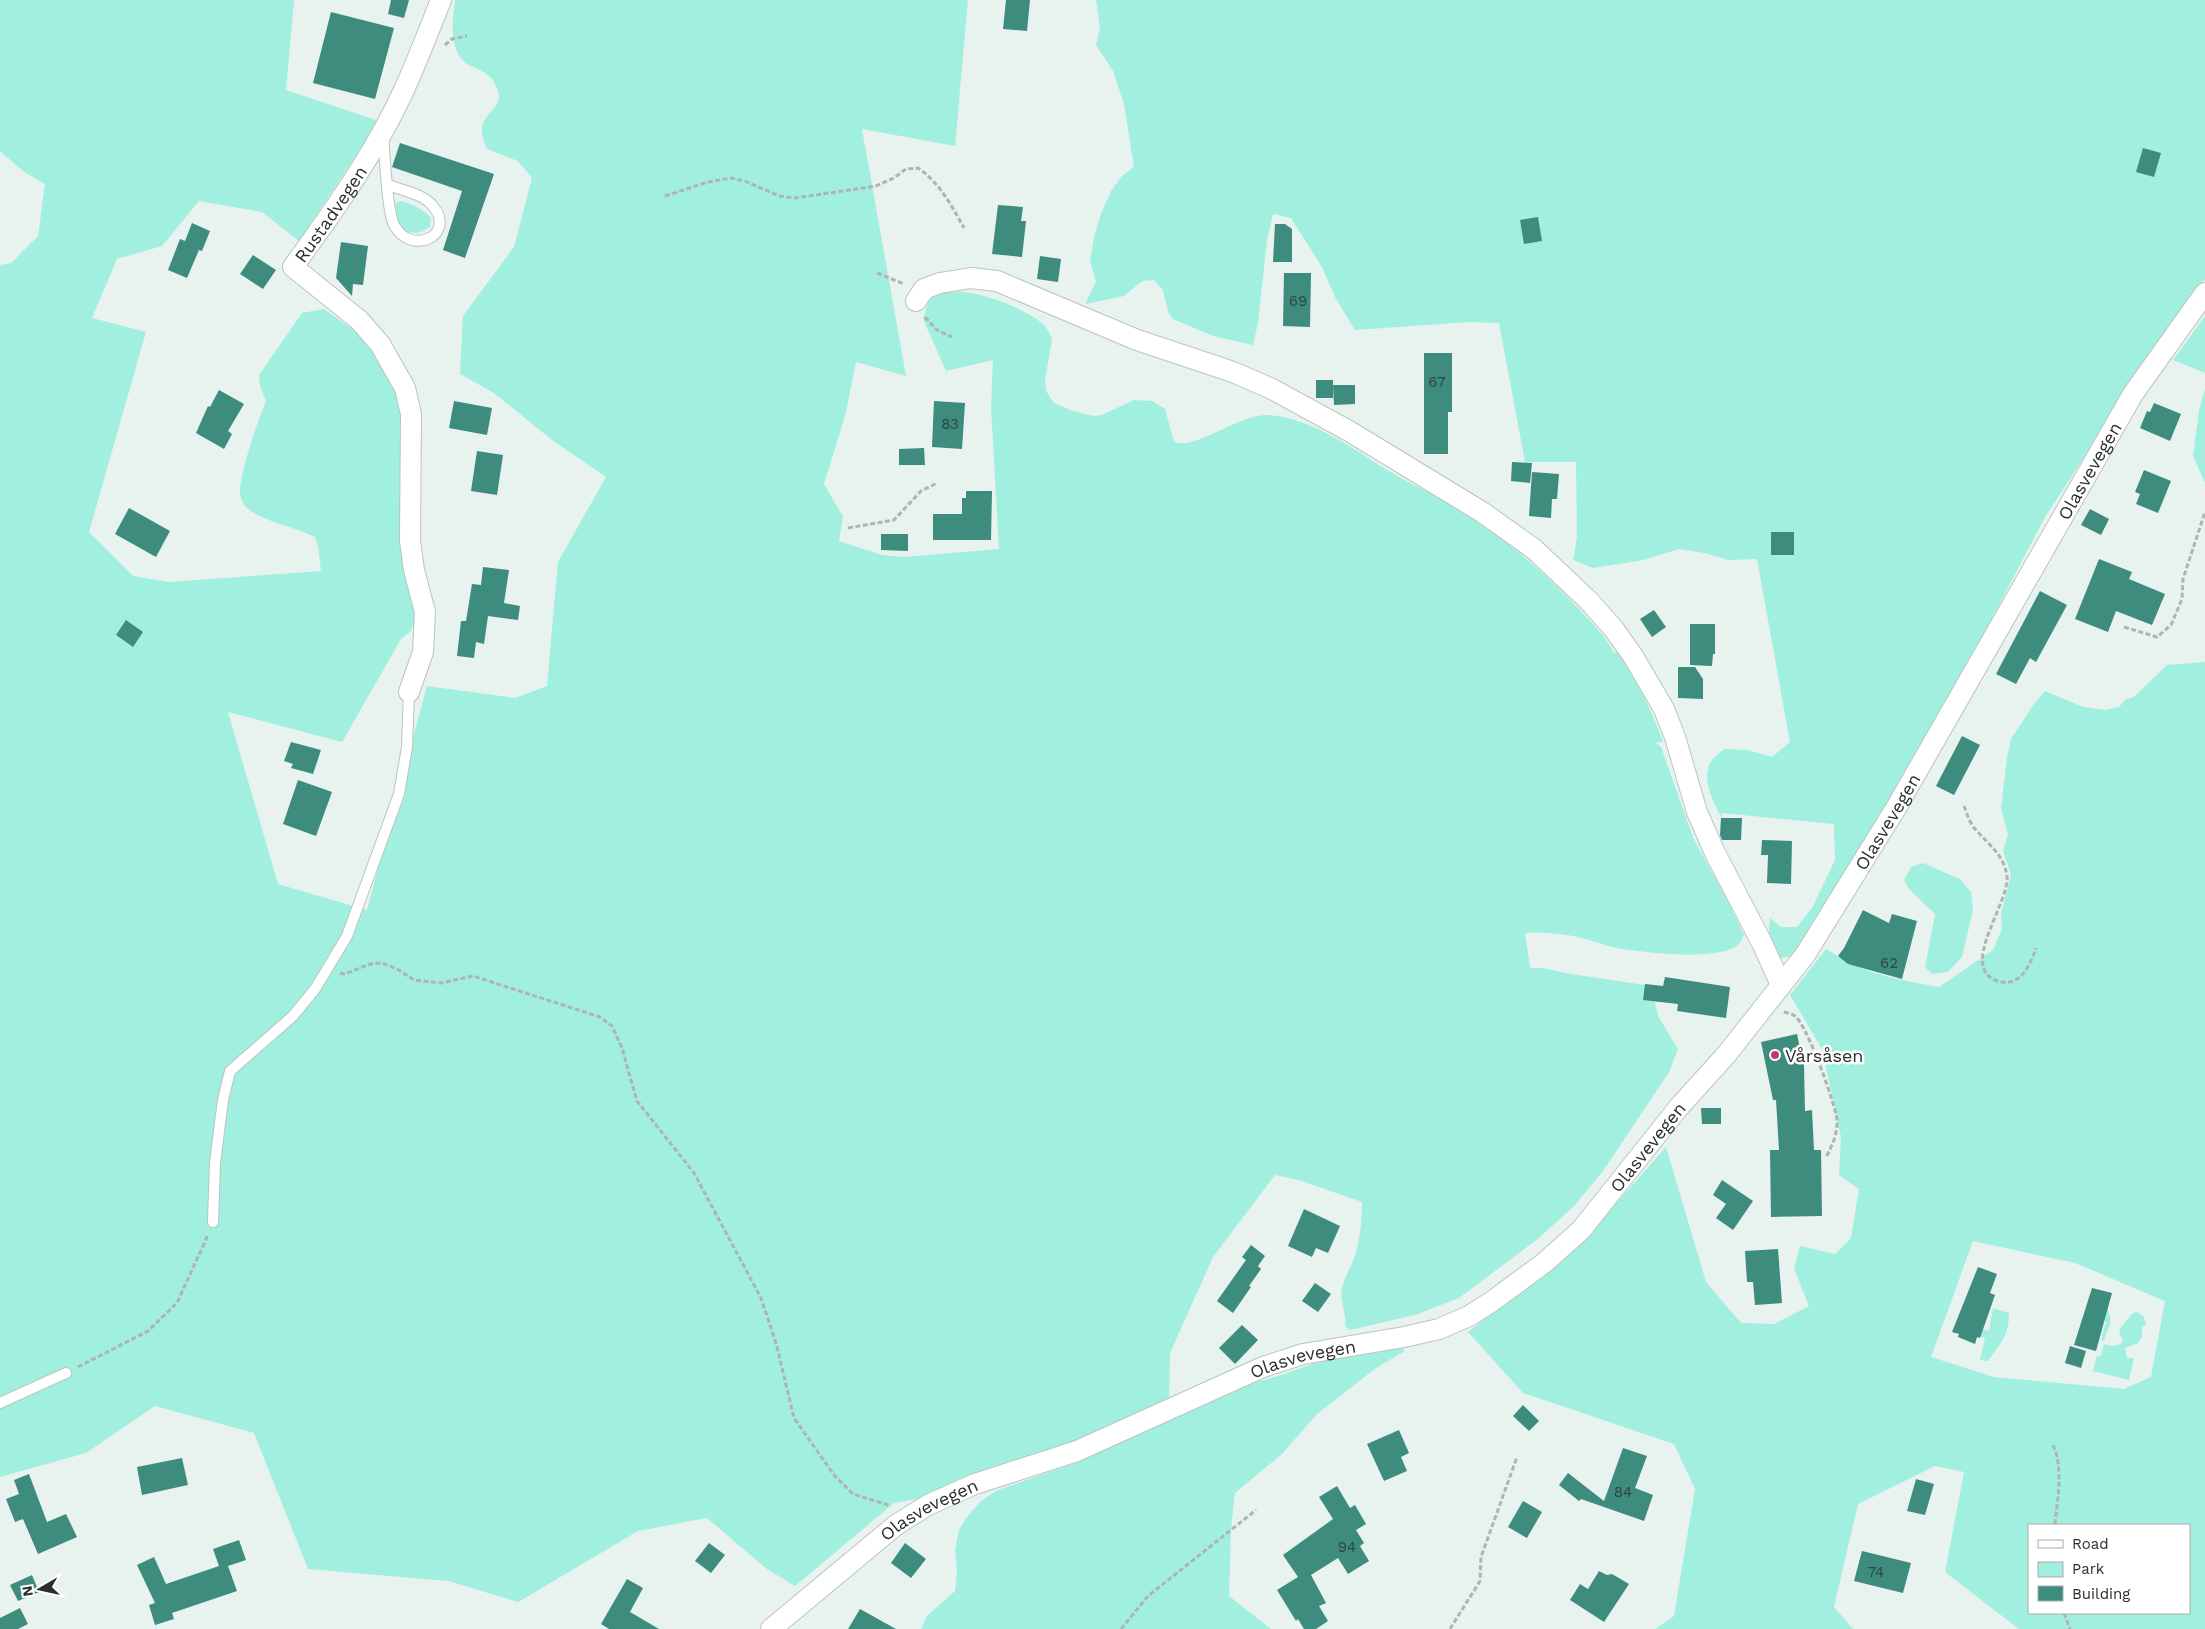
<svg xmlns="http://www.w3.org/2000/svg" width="2205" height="1629" font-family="'Work Sans',sans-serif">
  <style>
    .green { fill: #a1efdf; fill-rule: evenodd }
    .building { fill: #3d8c7e }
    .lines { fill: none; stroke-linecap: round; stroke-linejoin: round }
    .service-casing { stroke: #bbc4c1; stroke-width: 12 }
    .minor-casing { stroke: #bbc4c1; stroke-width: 22 }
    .path { stroke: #adb5b3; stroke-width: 3; stroke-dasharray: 5 2.5; stroke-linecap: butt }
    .service { stroke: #fff; stroke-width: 10 }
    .minor { stroke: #fff; stroke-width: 20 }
    .poi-dot { fill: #c23870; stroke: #fff; stroke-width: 2 }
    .labels { text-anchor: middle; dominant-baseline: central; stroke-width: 5; stroke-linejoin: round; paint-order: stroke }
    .number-label { font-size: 15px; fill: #304641 }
    .street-label { font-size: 18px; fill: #2b2e2d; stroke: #fff }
    .poi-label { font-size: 18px; fill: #2b2e2d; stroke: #fff; text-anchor: start }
  </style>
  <rect width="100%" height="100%" fill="#e8f2ef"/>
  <g class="green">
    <path d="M0 0H294L286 90 379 121 299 241 262 212 199 201 162 246 117 259 92 318 146 332 89 532 133 576 169 582 321 571 318 546 315 537C296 527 262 521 247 508 243 504 241 500 240 494 239 475 258 420 266 401L260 386 259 375 302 313 324 309 366 339 381 354 404 411 403 476 400 499V533L414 594 416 621 410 632 401 639 342 742 228 712 278 884 367 910 427 686 515 698 547 686 558 562 606 477 552 440 494 393 460 374 463 316 514 247 532 178 518 161 487 149C469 112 505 114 498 91 494 76 484 72 471 66 448 54 452 22 455 0H968L955 146 862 129 906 376 856 362 845 416 824 484 843 517 839 541 882 555 903 557 999 549 991 407 993 360 946 371 923 319C925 314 926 305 929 301 950 276 1024 307 1043 324 1047 328 1049 333 1052 338L1045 381 1046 391 1054 403 1073 411 1093 416 1102 415 1134 400 1152 401 1165 409 1173 438 1175 442C1193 451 1238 415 1267 415 1309 416 1355 450 1389 471 1407 482 1425 490 1443 500 1493 529 1542 568 1581 611 1593 624 1606 637 1614 653L1619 652C1637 680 1651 710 1663 741L1656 743 1661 747 1694 840 1726 897 1744 935C1742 939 1740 943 1738 945 1717 962 1638 952 1612 947 1597 943 1583 937 1567 935 1553 933 1540 932 1525 933L1530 968H1543L1565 973 1651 986 1658 1016 1678 1049 1669 1072 1603 1171 1574 1206 1539 1238 1459 1298 1415 1315 1350 1330 1345 1326C1347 1312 1339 1302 1342 1288 1344 1278 1350 1269 1354 1259 1360 1241 1362 1221 1362 1202L1299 1180 1275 1175 1213 1257 1170 1353 1169 1404 934 1496 894 1503 795 1586 767 1569 707 1518 638 1531 518 1602 448 1581 308 1569 254 1433 155 1406 86 1453 0 1477V265L11 263 38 236 45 184 24 172 0 151Z"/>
    <path d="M1096 0H2205V279L2153 352 2045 517 1923 750 1814 929 1791 957 1776 958 1768 943 1770 918 1781 927H1797L1812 908 1835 860 1834 824 1722 813V818C1713 803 1700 776 1712 760 1715 756 1720 753 1724 749L1748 750 1772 757 1790 742 1757 559 1728 560 1705 553 1679 549 1644 560 1593 568 1573 560 1577 537 1576 462H1525L1499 323 1469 322 1355 330 1336 299 1322 267 1291 218 1273 214 1267 240 1258 323 1253 345 1213 336 1173 319 1168 312 1163 290 1154 280 1142 281 1124 296 1085 304 1096 282 1090 261 1094 237 1101 214 1111 191 1122 176 1134 167 1124 104 1113 71 1096 45 1100 27Z"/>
    <path d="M400 201C411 203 424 210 431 218L430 227C418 235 411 235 399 226L395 204Z"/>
    <path d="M2205 316V373L2173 360Z"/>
    <path d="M2205 389V483L2193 456 2199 410Z"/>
    <path d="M2205 662V1629H2019L1945 1572 1964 1472 1935 1466 1858 1504 1834 1607 1853 1629H1655L1674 1616 1695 1489 1674 1444 1523 1393 1468 1332 1577 1248 1666 1147 1706 1282 1741 1323 1774 1324 1809 1306 1794 1269 1800 1246 1835 1254 1851 1238 1859 1189 1839 1175 1841 1137 1822 1049 1790 995 1826 949C1860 973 1899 980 1939 987L1993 950 2002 929 2001 913 2011 875 2003 851 2008 835 2001 808 2007 758 2011 739 2034 704 2045 691 2083 707 2106 710 2119 707 2125 700 2134 697 2167 665ZM1973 1241 2075 1263 2165 1301 2151 1377 2124 1389 1994 1377 1931 1357ZM2029 1525H2189V1613H2029Z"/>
    <path d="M1923 863 1960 879 1971 892 1973 910 1962 957 1948 972 1932 974 1925 967 1935 914 1909 889 1904 880 1911 867Z"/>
    <path d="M2106 1306C2115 1326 2108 1323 2104 1341L2101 1340 2106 1322 2103 1318Z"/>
    <path d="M1993 1308 2009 1313C2009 1336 2000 1344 1988 1361L1980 1360 1985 1338 1979 1336 1982 1329 1989 1331Z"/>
    <path d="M2137 1312 2144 1317 2146 1325 2142 1327V1337L2138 1343 2125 1348 2127 1358H2134L2129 1380 2093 1371 2097 1356H2101L2104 1344 2112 1346 2121 1344 2123 1340C2116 1330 2121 1327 2128 1319 2131 1315 2131 1313 2137 1312Z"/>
    <path d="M1399 1345 1405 1351 1376 1368 1317 1414 1282 1454 1235 1493 1231 1529 1229 1596 1271 1629H921L927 1616 955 1591 957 1572 955 1550 959 1530 967 1517 981 1501 998 1490 1075 1463 1231 1389 1285 1374 1325 1359Z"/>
  </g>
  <g class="building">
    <path d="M391 0H409L404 18 388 14Z"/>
    <path d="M1006 0H1030L1027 31 1003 29Z"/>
    <path d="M331 12 394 28 375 99 313 83Z"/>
    <path d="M400 143 494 174 465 258 443 250 462 191 392 167Z"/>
    <path d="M2143 148 2161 153 2154 177 2136 172Z"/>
    <path d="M998 205 1023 207 1021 221H1026L1022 257 992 254Z"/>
    <path d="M1538 217 1542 241 1524 244 1520 220Z"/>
    <path d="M192 223 210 231 202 251 199 250 187 278 168 270 180 239 185 241Z"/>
    <path d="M1275 224H1285L1292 229V262H1273Z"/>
    <path d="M341 242 368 246 363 285 353 284 352 296 336 278Z"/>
    <path d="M253 255 276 270 263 289 240 274Z"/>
    <path d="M1040 256 1061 259 1058 282 1037 279Z"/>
    <path d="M1284 273H1311L1310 327 1283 326Z"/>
    <path d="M1424 353H1452V412H1448V454H1424Z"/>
    <rect x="1316" y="380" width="17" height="18"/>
    <path d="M1333 385H1355V404L1334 405Z"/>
    <path d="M219 390 244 404 228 431 232 434 224 449 196 433 208 406 210 407Z"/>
    <path d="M454 401 492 408 487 435 449 428Z"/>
    <path d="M934 401 965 403 962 449 932 447Z"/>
    <path d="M2154 403 2181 414 2170 441 2140 428 2147 411 2150 412Z"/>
    <path d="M924 448 925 465H899V449Z"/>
    <path d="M477 451 503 455 497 495 471 491Z"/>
    <path d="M1512 462 1532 463 1530 483 1511 481Z"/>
    <path d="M2144 470 2171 481 2158 513 2136 504 2140 494 2135 492Z"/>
    <path d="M1532 472 1559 474 1557 499H1552L1551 518 1529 516Z"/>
    <path d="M966 491H992L991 540H933V514H962V498H966Z"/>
    <path d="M129 508 170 531 156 557 115 534Z"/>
    <path d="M2090 509 2109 519 2101 535 2081 525Z"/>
    <rect x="1771" y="532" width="23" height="23"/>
    <path d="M881 534H908V551L881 550Z"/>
    <path d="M2099 559 2132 572 2129 579 2165 594 2152 625 2116 611 2108 632 2075 619Z"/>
    <path d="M483 567 509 570 504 603 520 606 518 620 488 616 484 644 476 642 474 658 457 656 461 621H466L472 584 481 585Z"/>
    <path d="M2040 591 2067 605 2036 662 2030 658 2016 684 1996 674Z"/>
    <path d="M1654 610 1666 627 1652 637 1640 619Z"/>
    <path d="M126 620 143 632 133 647 116 635Z"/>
    <path d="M1690 624H1715V654H1713L1712 666 1690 665Z"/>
    <path d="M1678 667H1695L1703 679V699L1678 698Z"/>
    <path d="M1962 736 1980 745 1954 795 1936 786Z"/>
    <path d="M291 742 321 750 313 774 291 768 293 764 284 761Z"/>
    <path d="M298 780 332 792 316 836 283 824Z"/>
    <path d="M1721 818H1742L1741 840H1722L1720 835Z"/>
    <path d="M1762 840 1792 841 1791 884 1767 883 1768 855H1761Z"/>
    <path d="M1863 910 1889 923 1892 914 1917 921 1902 979 1848 964 1838 956 1844 948Z"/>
    <path d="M1665 977 1730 987 1726 1018 1677 1011 1678 1004 1643 1000 1645 984 1663 986Z"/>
    <path d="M1797 1034 1804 1066 1805 1111 1812 1110 1814 1150H1821L1822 1216 1771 1217 1770 1150H1779L1776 1100H1773L1761 1042Z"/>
    <path d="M1701 1108H1721V1124H1702Z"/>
    <path d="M1722 1180 1753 1201 1733 1230 1716 1218 1726 1204 1713 1195Z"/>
    <path d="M1304 1209 1340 1226 1328 1253 1316 1248 1312 1257 1288 1246Z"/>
    <path d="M1251 1245 1265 1256 1258 1266 1261 1269 1249 1286 1251 1287 1233 1313 1217 1301 1246 1260 1242 1257Z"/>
    <path d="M1778 1249 1782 1303 1755 1305 1753 1282H1747L1745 1251Z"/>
    <path d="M1978 1267 1997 1274 1990 1293 1995 1295 1980 1338 1977 1337 1975 1344 1958 1337 1959 1334 1952 1332Z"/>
    <path d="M1315 1283 1331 1294 1318 1312 1302 1301Z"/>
    <path d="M2092 1288 2112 1293 2096 1351 2074 1345Z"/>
    <path d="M1242 1325 1258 1340 1235 1364 1219 1348Z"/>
    <path d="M2070 1346 2086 1351 2081 1368 2065 1363Z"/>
    <path d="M1523 1405 1539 1421 1529 1431 1513 1416Z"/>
    <path d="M1399 1430 1409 1453 1401 1457 1407 1471 1384 1481 1367 1444Z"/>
    <path d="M1623 1448 1647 1456 1635 1488 1653 1495 1644 1521 1581 1499 1579 1501 1559 1485 1568 1473 1604 1501Z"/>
    <path d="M182 1458 188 1485 142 1495 137 1467Z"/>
    <path d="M29 1474 47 1522 66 1514 77 1537 38 1554 23 1519 15 1522 6 1499 19 1494 14 1480Z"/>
    <path d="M1916 1479 1934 1484 1925 1515 1907 1511Z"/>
    <path d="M1337 1486 1350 1508 1355 1505 1366 1524 1356 1530 1364 1543 1360 1546 1369 1561 1348 1574 1338 1558 1311 1575 1326 1603 1319 1606 1328 1621 1316 1629H1304L1298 1619 1296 1621 1277 1590 1298 1577 1283 1555 1333 1519 1319 1497Z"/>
    <path d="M1523 1501 1542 1512 1527 1538 1508 1527Z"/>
    <path d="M239 1540 246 1560 228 1566 237 1591 172 1613 174 1619 155 1625 149 1605 155 1603 137 1565 154 1557 166 1584 219 1566 213 1549Z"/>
    <path d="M709 1543 725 1555 711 1573 695 1561Z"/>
    <path d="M905 1543 926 1559 911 1578 891 1563Z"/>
    <path d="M1862 1551 1911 1563 1903 1593 1854 1581Z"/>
    <path d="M1599 1571 1607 1575 1612 1574 1629 1584 1604 1622 1570 1600 1580 1584 1588 1589Z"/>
    <path d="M32 1575 39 1592 18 1601 10 1585Z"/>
    <path d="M627 1579 643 1588 630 1612 659 1629H609L601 1624Z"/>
    <path d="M20 1608 28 1624 18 1629H0V1618Z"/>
    <path d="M860 1609 896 1629H848Z"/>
  </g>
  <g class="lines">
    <g class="service-casing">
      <g id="service">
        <path d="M383 137C385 155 387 212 394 225 411 257 457 235 433 206 423 194 402 190 388 185"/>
        <path d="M213 1222 215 1163 223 1100 230 1071 293 1016 315 989 347 936 399 794 407 747 409 692"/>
        <path d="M0 1403 66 1373"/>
      </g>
    </g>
    <g class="minor-casing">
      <g id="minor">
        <path d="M916 301 924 289 940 283 971 278 997 281 1137 340 1233 372 1272 389 1349 431 1482 512 1534 549 1588 600 1613 628 1633 656 1664 709 1675 737 1697 812 1715 853 1762 943 1781 985"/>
        <path id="s1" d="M409 692 423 652 425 612 414 570 410 541 411 414 405 388 380 344 359 320 293 267C324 224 356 180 382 133 406 91 423 45 441 0"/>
        <path id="s2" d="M771 1629 896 1525 928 1505 975 1484 1077 1451 1263 1367 1303 1354 1404 1337 1439 1329 1469 1316 1491 1302 1544 1263 1581 1230 1679 1107 1726 1055 1805 955 1896 808 2133 394 2205 293"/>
      </g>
    </g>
    <g class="path">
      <path d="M445 45 452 39 467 36"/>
      <path d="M665 196 708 182 731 178 745 181 779 196 795 198 876 186 894 178 906 169 918 168C940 183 951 205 964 228"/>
      <path d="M877 273 904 284"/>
      <path d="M925 317 937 330 952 337"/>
      <path d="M848 528 894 520 921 491 937 483"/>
      <path d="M2124 627 2157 637 2171 625 2182 599 2183 579 2205 512"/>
      <path d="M1964 806C1967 814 1970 824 1976 830 1989 845 2004 855 2007 876 2010 902 1960 965 1995 980 2019 990 2030 966 2036 948"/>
      <path d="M340 973 345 974 370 964 382 963 397 969 414 980 441 983 473 976 600 1017 612 1026 622 1048 637 1101 694 1173 761 1298 776 1343 794 1418 834 1475 853 1494 891 1506"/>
      <path d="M1784 1012C1787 1013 1792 1014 1795 1016 1807 1025 1835 1103 1837 1120 1838 1133 1832 1146 1826 1157"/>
      <path d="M78 1367 148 1331 177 1303 208 1235"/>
      <path d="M2053 1445C2064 1469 2057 1500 2055 1525"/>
      <path d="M2064 1613 2070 1629"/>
      <path d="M1121 1629 1148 1596 1256 1510"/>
      <path d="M1450 1629 1480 1581 1481 1557 1517 1457"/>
    </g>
    <use href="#service" class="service"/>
    <use href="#minor" class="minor"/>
  </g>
  <circle class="poi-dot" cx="1775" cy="1055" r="5"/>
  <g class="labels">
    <g class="number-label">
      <text x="1298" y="301">69</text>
      <text x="1437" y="382">67</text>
      <text x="950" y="424">83</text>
      <text x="1889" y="963">62</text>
      <text x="1623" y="1492">84</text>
      <text x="1347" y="1547">94</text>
      <text x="1876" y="1572">74</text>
    </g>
    <g class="street-label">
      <text stroke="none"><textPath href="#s1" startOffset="541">Rustadvegen</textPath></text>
      <text stroke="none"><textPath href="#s2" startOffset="1834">Olasvevegen</textPath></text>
      <text stroke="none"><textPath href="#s2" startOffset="1429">Olasvevegen</textPath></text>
      <text stroke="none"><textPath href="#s2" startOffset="1024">Olasvevegen</textPath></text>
      <text stroke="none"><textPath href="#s2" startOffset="604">Olasvevegen</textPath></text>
      <text stroke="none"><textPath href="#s2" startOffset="199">Olasvevegen</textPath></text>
    </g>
    <g class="poi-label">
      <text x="1785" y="1055">Vårsåsen</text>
    </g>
  </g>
  <rect x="2028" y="1524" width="162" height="90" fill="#ffffff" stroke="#aaabab"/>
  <rect x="2038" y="1540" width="25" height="8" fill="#ffffff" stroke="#aaabab"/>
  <text x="2072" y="1549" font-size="15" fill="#2b2e2d">Road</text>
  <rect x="2038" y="1562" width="25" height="15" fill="#a1efdf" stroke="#aaabab"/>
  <text x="2072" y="1574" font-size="15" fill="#2b2e2d">Park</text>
  <rect x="2038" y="1586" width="25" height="15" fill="#3d8c7e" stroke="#aaabab"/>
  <text x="2072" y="1599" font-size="15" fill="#2b2e2d">Building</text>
  <g transform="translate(40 1589) rotate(261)" stroke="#ffffff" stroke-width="4" paint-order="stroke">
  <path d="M0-4L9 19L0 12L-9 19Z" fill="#2b2e2d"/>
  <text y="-8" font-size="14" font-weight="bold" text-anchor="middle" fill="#2b2e2d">N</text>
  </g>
</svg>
